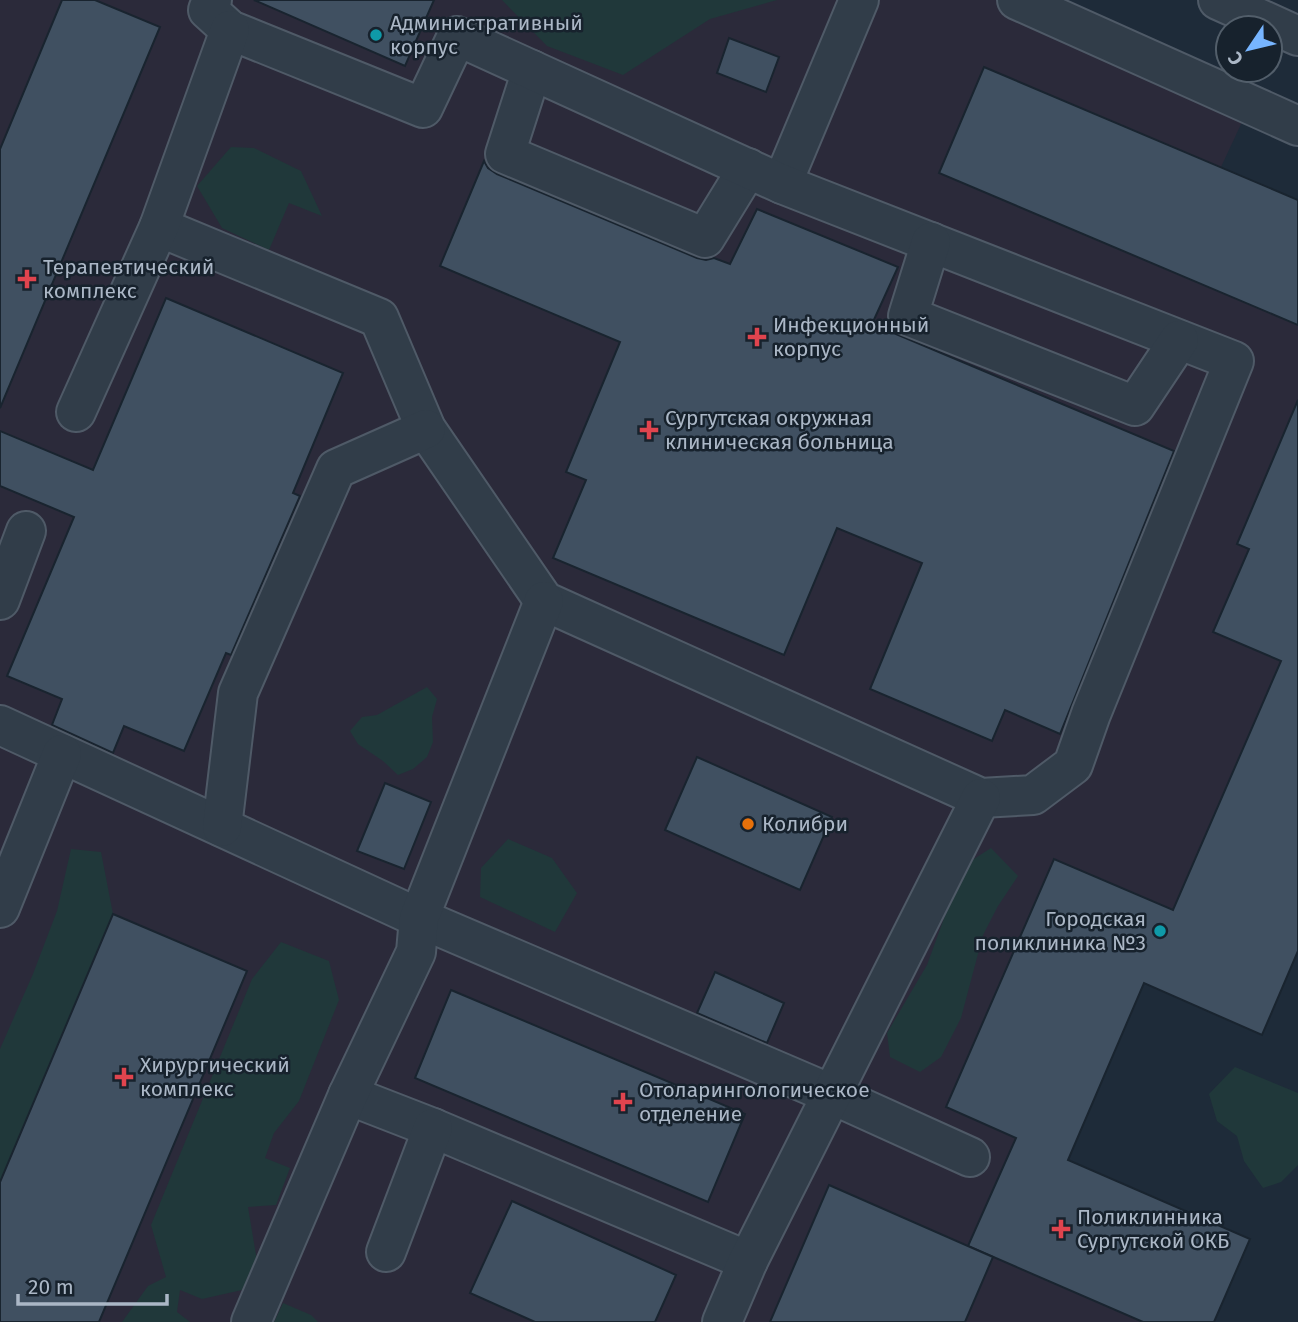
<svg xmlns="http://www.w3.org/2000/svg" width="1298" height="1322" font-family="'Fira Sans',sans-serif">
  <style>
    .medical { fill: #2b2a3a }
    .green { fill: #20383a }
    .building { fill: #405061; stroke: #19242f; stroke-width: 2 }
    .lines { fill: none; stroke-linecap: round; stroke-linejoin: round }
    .minor-casing { stroke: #4f5a67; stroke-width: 42 }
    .minor { stroke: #313d49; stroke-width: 38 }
    .culture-dot { fill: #0f9aa8; stroke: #17222d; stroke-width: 2.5 }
    .health-dot { fill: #e0444e; stroke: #17222d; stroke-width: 2.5 }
    .food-dot { fill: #e8710a; stroke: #17222d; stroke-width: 2.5 }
    .labels { text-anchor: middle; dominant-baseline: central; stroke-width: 5; stroke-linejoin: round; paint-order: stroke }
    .poi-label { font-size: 21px; fill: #abb7c6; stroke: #17222d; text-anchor: start }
  </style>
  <rect width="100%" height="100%" fill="#1e2b39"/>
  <g class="medical">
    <path d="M0 0H1060L1250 105 1221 167 1298 200V668L1280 662 1173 910 1054 859 946 1107 1016 1138 968 1246 829 1185 770 1322H0Z"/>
    <path d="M993 1257 1143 1322H965Z"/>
  </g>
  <g class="green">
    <path d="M502 0H777L710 19 623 75 547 46Z"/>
    <path d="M231 147 254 148 301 171 322 216 289 203 269 250 222 228 197 186Z"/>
    <path d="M427 687 437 699 432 717 433 742 427 757 413 769 398 775 383 761 358 744 350 731 362 717 377 715Z"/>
    <path d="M508 839 552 858 577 893 555 932 480 897 481 868Z"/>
    <path d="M991 848 1018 876 998 906 983 935 961 1018 941 1057 920 1072 890 1057 887 1033 927 965 963 866Z"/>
    <path d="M71 849 101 852 113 914 0 1182V1049L33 974 57 911Z"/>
    <path d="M281 942 329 961 339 1000 299 1101 274 1133 265 1158 290 1168 276 1205 248 1207 257 1261 242 1290 202 1299 180 1290 177 1312 190 1322H122L148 1286 166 1277 151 1225 252 979Z"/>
    <path d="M1235 1067 1298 1093V1165L1281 1182 1263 1188 1244 1161 1237 1136 1217 1121 1209 1094Z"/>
    <path d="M283 1303 311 1315 318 1322H274Z"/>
  </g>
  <g class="building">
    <path d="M62 0H95L160 27 0 408V149Z"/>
    <path d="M254 0H434L405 66Z"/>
    <path d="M729 38 779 57 766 92 717 73Z"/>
    <path d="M984 67 1298 200V325L939 173Z"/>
    <path d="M484 161 488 168 497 174 697 258 706 260 714 258 730 264 757 209 898 267 872 324 1174 451 1060 734 1005 710 992 741 870 689 922 563 837 528 784 655 553 558 586 480 566 472 620 342 440 266Z"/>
    <path d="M166 298 343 373 293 493 300 496 231 655 226 653 184 751 124 726 113 753 52 725 62 699 7 676 74 517 0 486V431L93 470Z"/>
    <path d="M1298 400V951L1262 1035 1144 983 1068 1160 1250 1239 1214 1322H1143L968 1246 1016 1138 946 1107 1054 859 1173 910 1281 661 1213 632 1249 549 1237 544Z"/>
    <path d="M697 757 832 817 800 890 665 830Z"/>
    <path d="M385 783 431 802 404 869 357 851Z"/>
    <path d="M113 914 247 971 99 1322H0V1182Z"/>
    <path d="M715 972 784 1003 767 1043 697 1013Z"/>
    <path d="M451 990 745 1114 708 1202 415 1078Z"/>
    <path d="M829 1185 993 1257 965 1322H770Z"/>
    <path d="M512 1201 676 1275 655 1322H535L470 1293Z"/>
  </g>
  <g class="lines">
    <g class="minor-casing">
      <g id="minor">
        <path d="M1017 0 1298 126"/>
        <path d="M1218 0 1298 36"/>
        <path d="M532 70 505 154 705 238 748 168"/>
        <path d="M782 184 859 0"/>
        <path d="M159 227 379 318 426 429 544 601 981 798 1033 795 1073 765 1091 714 1234 361 782 184 457 36 423 108 230 30 208 10 212 0"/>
        <path d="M931 242 908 316 1135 406 1179 340"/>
        <path d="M76 412 159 227 230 30"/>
        <path d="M0 600 26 531"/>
        <path d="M0 725 419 918 831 1094 970 1157"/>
        <path d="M222 827 238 693 336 469 426 429"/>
        <path d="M0 908 62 754"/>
        <path d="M348 1095 433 1128 748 1261"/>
        <path d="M386 1252 433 1128"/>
        <path d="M251 1322 348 1095 416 952 419 918 544 601"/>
        <path d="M722 1322 748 1261 981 798"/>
      </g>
    </g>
    <use href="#minor" class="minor"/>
  </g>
  <g class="culture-dot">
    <circle cx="376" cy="35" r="7"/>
    <circle cx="1160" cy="931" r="7"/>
  </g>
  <g class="health-dot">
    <path d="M23.5 268.5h7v7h7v7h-7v7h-7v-7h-7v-7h7z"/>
    <path d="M753.5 326.5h7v7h7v7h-7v7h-7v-7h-7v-7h7z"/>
    <path d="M645.5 419.5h7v7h7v7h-7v7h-7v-7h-7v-7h7z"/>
    <path d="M120.5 1066.5h7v7h7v7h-7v7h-7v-7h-7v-7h7z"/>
    <path d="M619.5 1091.5h7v7h7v7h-7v7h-7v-7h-7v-7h7z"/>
    <path d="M1057.5 1218.5h7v7h7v7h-7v7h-7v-7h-7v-7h7z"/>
  </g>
  <circle class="food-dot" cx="748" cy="824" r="7"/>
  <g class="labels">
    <g class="poi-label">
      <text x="390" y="23">Административный<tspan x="390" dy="24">корпус</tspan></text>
      <text x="43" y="267">Терапевтический<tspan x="43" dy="24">комплекс</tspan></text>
      <text x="773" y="325">Инфекционный<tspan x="773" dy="24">корпус</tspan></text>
      <text x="665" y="418">Сургутская окружная<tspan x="665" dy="24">клиническая больница</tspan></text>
      <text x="762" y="824">Колибри</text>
      <text x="1146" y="919" text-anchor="end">Городская<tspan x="1146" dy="24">поликлиника №3</tspan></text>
      <text x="140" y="1065">Хирургический<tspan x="140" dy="24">комплекс</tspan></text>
      <text x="639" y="1090">Отоларингологическое<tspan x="639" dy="24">отделение</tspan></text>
      <text x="1077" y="1217">Поликлинника<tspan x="1077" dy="24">Сургутской ОКБ</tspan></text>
    </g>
  </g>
  <g transform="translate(1249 49) rotate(235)"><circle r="33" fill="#17222d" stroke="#525e6a" stroke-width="2"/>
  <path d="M0-5L12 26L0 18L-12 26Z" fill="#77b5ff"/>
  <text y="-10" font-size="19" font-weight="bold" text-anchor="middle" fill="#abb7c6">С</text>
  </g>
  <path d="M18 1294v10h149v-10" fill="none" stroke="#abb7c6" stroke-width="3.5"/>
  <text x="28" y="1294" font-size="21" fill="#abb7c6" stroke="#17222d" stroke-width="5" paint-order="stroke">20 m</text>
</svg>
